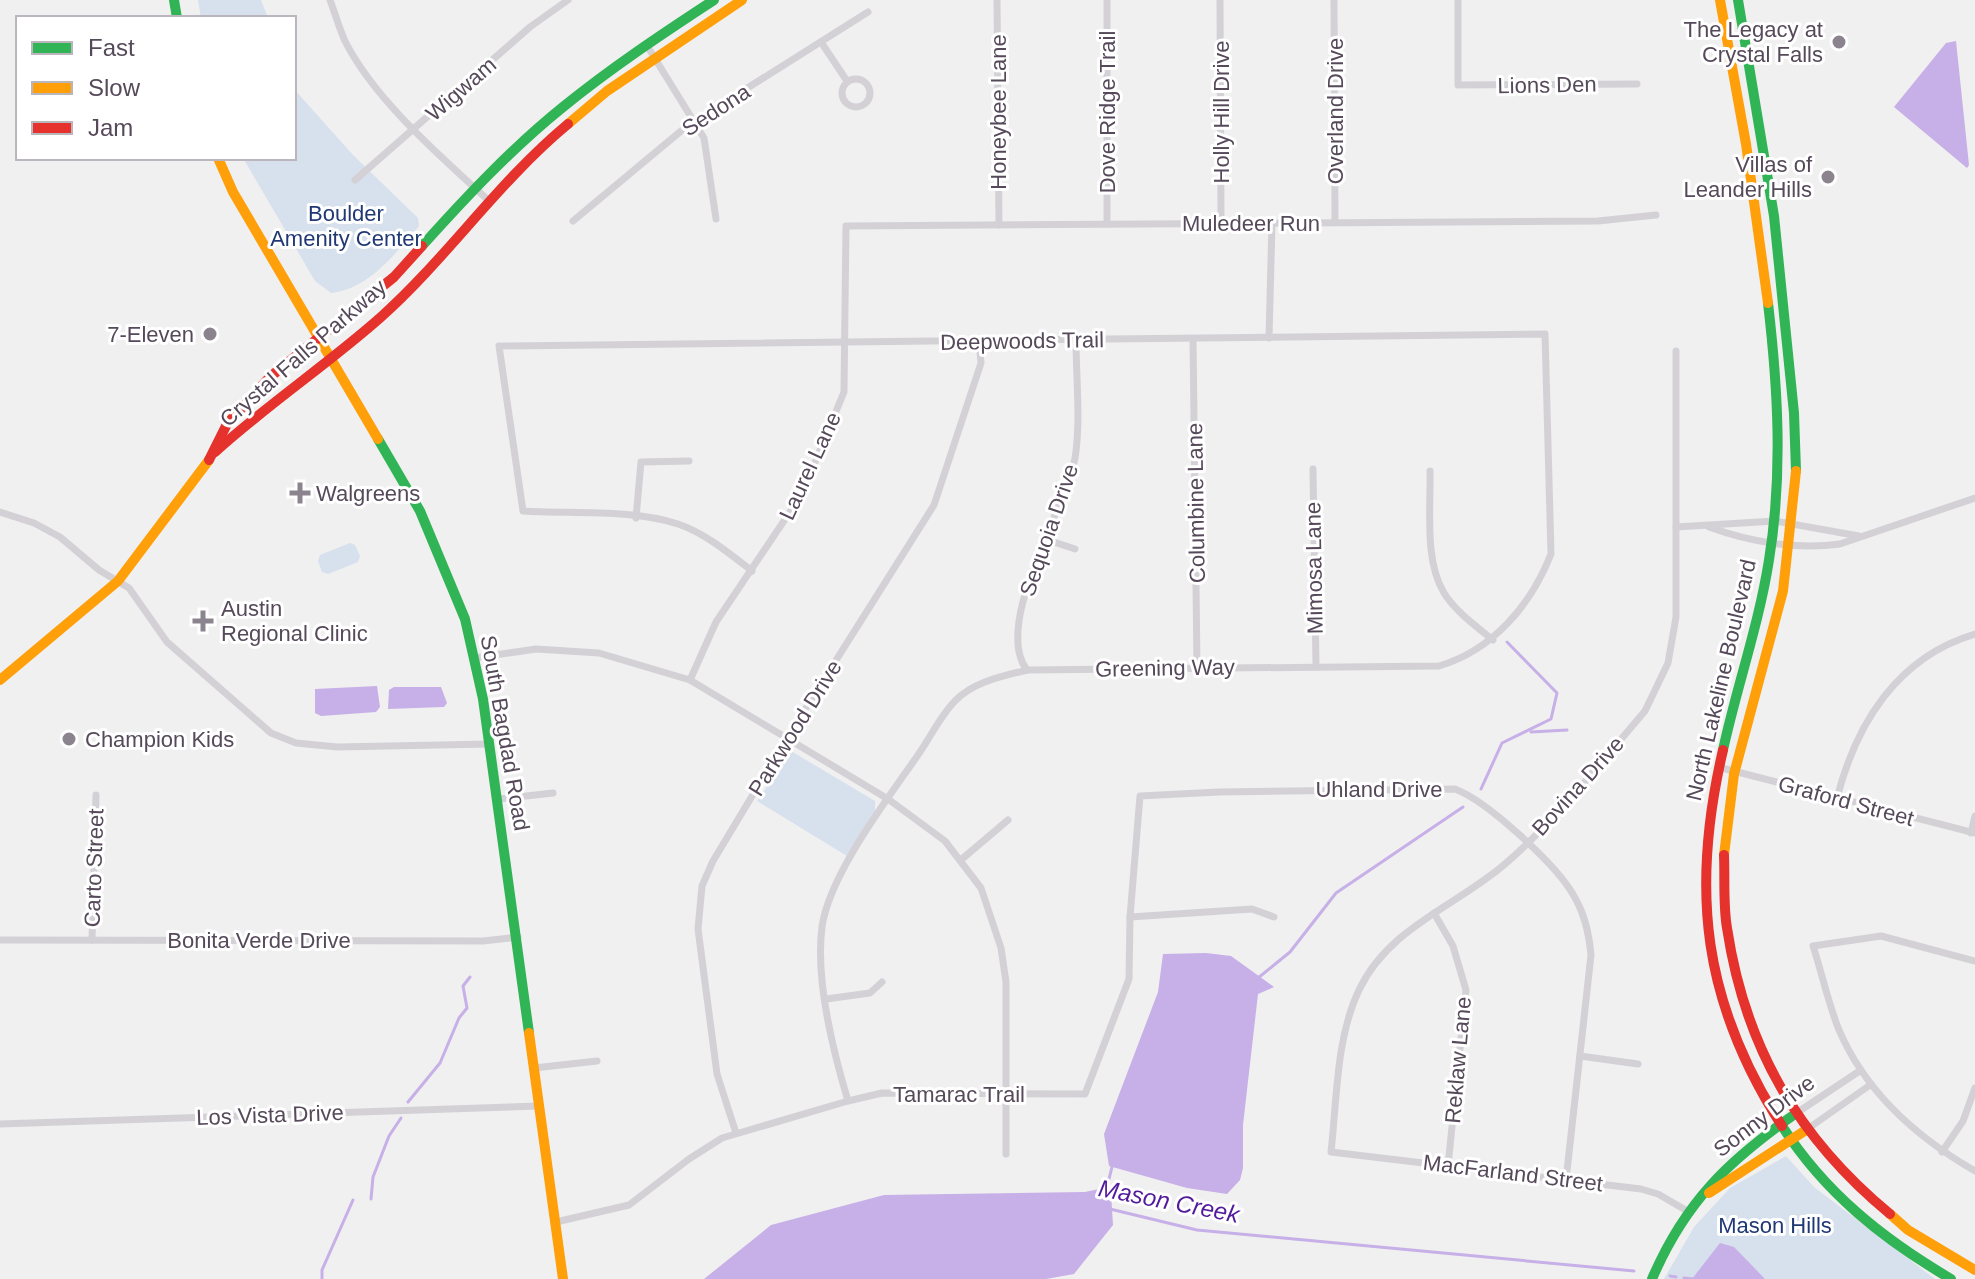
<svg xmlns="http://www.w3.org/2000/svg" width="1975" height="1279" font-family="Arial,sans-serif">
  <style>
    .green { fill: #d7e0ed }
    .water { fill: #c7afe7 }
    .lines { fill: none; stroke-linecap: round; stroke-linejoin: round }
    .stream { stroke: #c7afe7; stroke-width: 3 }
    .street { stroke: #d3d1d5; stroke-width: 7 }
    .fast { stroke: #30b455; stroke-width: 10 }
    .slow { stroke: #ff9f0a; stroke-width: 10 }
    .jam { stroke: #e5322d; stroke-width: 10 }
    .poi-dot { fill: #8b838e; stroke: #fff; stroke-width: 3 }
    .labels { text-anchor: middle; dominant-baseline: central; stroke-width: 6; stroke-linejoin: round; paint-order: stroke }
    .poi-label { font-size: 22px; fill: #55495a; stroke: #fff; text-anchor: end }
    .street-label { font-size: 22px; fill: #55495a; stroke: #fff }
    .park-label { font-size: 22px; fill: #203874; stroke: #fff }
    .water-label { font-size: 24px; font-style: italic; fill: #521b9b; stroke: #fff }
  </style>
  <rect width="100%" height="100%" fill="#f0f0f0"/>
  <g class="green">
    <path d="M198 0H261L268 18H201Z"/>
    <path d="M294 89 353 155 418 218 419 226C395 254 369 289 331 293L315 281 243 158H294Z"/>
    <path d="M350 543 355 545 360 556 358 562 328 574 322 572 318 561 320 555Z"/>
    <path d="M791 751 875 801V811L847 856 757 801Z"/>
    <path d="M1786 1156 1814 1187 1935 1279H1664L1694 1227 1730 1188Z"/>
  </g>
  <g class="water">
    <path d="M1956 41 1969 165 1967 168 1894 107 1946 43Z"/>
    <path d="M377 686 380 707 376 712 321 716 315 713V689Z"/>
    <path d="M394 687H441L447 703 444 707 388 709 389 690Z"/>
    <path d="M1206 953 1231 956 1274 987 1258 994 1243 1125V1168L1240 1180 1227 1194 1187 1188 1109 1166 1104 1134 1158 992 1163 954Z"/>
    <path d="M1099 1189 1111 1193 1113 1225 1074 1274 1046 1279H704L771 1225 884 1195 1085 1192Z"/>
    <path d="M1720 1243 1734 1247 1765 1279H1692Z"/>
  </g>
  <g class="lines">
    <g class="stream">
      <path d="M1531 732 1567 730"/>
      <path d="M1481 789 1502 743 1551 719 1557 693 1507 642"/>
      <path d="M1258 978 1290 952 1336 893 1463 807"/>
      <path d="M408 1102 440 1063 459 1018 467 1008 463 986 470 977"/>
      <path d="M1109 1179 1113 1163"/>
      <path d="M371 1199 373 1177 389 1136 401 1118"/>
      <path d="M1110 1209 1197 1230 1634 1271"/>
      <path d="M1670 1276 1676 1277"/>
      <path d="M1684 1278 1693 1279"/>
      <path d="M322 1279V1270L353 1200"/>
    </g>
    <g class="street">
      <path d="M330 0C335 13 339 28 345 41 374 99 440 156 487 199"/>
      <path d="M997 0 999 225"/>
      <path d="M1107 0V224"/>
      <path d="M1220 0 1221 224"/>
      <path d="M1334 0 1335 222"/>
      <path d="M1458 0V85L1637 84"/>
      <path d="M821 42 847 81"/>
      <path d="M646 44 704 138 716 219"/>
      <circle cx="856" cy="93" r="14"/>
      <path d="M355 180 530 27 568 0"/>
      <path d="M573 221 687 126 868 12"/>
      <path d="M1269 338 1272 223"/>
      <path d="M1193 339 1197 667"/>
      <path d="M1676 351V617L1668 663 1645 711C1604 759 1552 824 1505 864 1455 907 1389 927 1359 990 1336 1038 1337 1099 1331 1152L1641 1189 1658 1194 1689 1212"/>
      <path d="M1313 469 1316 667"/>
      <path d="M1430 471C1431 508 1424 560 1444 593 1456 612 1476 626 1493 640"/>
      <path d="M0 512 34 523 60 537 99 570 129 588 167 642 271 733 296 743 337 747 490 744"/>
      <path d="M636 518 641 462 689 461"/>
      <path d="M1676 527 1775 521 1859 536"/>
      <path d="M1709 527C1750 542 1797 550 1840 544L1975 498"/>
      <path d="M1045 539 1075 549"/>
      <path d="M752 571C730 554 705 533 678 524 631 509 572 514 523 511L499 346 1545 334 1551 554C1531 605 1493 650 1439 666L1027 670C1003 676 973 682 955 701 941 715 931 736 920 752 890 796 829 874 822 927 815 980 833 1051 848 1101"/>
      <path d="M475 658 536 649 599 653 690 680 888 799 945 841 981 888 1001 948 1006 982V1154"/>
      <path d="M1027 670C992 625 1066 508 1075 458 1081 421 1076 378 1076 340"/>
      <path d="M690 680 716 622 802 494 844 392 846 226 1598 221 1656 215"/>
      <path d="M1718 767 1975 833"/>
      <path d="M1837 798C1856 724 1897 657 1975 634"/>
      <path d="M498 799 553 793"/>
      <path d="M1971 833 1975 816"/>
      <path d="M962 859 1008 820"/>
      <path d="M1434 913 1453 946 1466 990 1448 1166"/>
      <path d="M1130 917 1252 909 1274 917"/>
      <path d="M0 940 483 941 518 937"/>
      <path d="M92 940 96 795"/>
      <path d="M1975 961 1881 936 1813 946C1822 973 1828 1003 1839 1030 1866 1093 1916 1137 1975 1171"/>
      <path d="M826 999 870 993 882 982"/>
      <path d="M1580 1056 1638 1064"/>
      <path d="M534 1068 597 1061"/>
      <path d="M1795 1114 1861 1070"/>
      <path d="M0 1124 539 1106"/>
      <path d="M1806 1130 1870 1085"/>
      <path d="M736 1133 717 1074 698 929 702 886 713 861 787 738 934 505 981 363 979 341"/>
      <path d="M1942 1152 1963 1121 1975 1088"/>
      <path d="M556 1222 629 1205 689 1159 722 1138 848 1101 882 1093 1085 1094 1129 979 1130 917 1140 796 1219 792 1455 789C1487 801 1557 865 1574 896 1585 915 1589 933 1591 955L1566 1180"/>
    </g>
    <g class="fast">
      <path d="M174 0 177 18"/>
      <path d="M1738 0 1774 216 1794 413 1796 471"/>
      <path d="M422 246C466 197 512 148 563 107 611 68 662 34 714 0"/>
      <path d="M378 439 420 511 465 619 483 699 529 1033"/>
      <path d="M1723 750C1737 686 1759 624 1769 560 1783 474 1778 389 1768 303"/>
      <path d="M1782 1126C1825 1193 1883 1239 1951 1279"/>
      <path d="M1652 1279C1685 1202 1728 1161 1795 1114"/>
    </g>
    <g class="slow">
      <path d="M1720 0 1746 144 1768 303"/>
      <path d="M568 124 607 91 742 0"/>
      <path d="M218 158 233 192 378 439"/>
      <path d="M0 680 118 581 209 460"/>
      <path d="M1724 855 1734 774 1783 591 1796 471"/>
      <path d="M529 1033 563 1279"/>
      <path d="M1709 1193 1806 1130"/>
      <path d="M1890 1214 1908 1230 1975 1270"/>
    </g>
    <g class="jam">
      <path d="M215 452C268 404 328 364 381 317 447 258 498 182 568 124"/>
      <path d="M209 460 227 424 270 377 394 277 422 246"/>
      <path d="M1723 750C1690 891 1703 1003 1782 1126"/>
      <path d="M1724 855C1725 879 1723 905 1727 928 1745 1047 1798 1138 1890 1214"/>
    </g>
  </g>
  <g class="poi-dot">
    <circle cx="1839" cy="42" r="8"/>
    <circle cx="1828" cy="177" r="8"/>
    <circle cx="210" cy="334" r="8"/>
    <path d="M296 481h8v8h8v8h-8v8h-8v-8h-8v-8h8z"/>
    <path d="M199 609h8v8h8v8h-8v8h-8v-8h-8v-8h8z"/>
    <circle cx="69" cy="739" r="8"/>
  </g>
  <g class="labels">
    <g class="poi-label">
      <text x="1823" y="29">The Legacy at<tspan x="1823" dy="25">Crystal Falls</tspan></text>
      <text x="1812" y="164">Villas of<tspan x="1812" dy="25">Leander Hills</tspan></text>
      <text x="194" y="334">7-Eleven</text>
      <text x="316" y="493" text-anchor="start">Walgreens</text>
      <text x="221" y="608" text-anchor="start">Austin<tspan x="221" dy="25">Regional Clinic</tspan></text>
      <text x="85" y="739" text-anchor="start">Champion Kids</text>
    </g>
    <g class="street-label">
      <text transform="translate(1547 85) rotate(-1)">Lions Den</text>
      <text transform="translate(461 89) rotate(-41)">Wigwam</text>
      <text transform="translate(716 110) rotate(-33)">Sedona</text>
      <text transform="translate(1335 111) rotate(-90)">Overland Drive</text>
      <text transform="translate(998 112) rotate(-90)">Honeybee Lane</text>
      <text transform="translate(1107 112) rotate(-90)">Dove Ridge Trail</text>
      <text transform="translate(1221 112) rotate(-90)">Holly Hill Drive</text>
      <text x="1251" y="223">Muledeer Run</text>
      <text transform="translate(1022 341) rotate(-1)">Deepwoods Trail</text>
      <text transform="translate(303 353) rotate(-41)">Crystal Falls Parkway</text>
      <text transform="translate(810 466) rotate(-65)">Laurel Lane</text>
      <text transform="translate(1196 503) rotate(-91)">Columbine Lane</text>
      <text transform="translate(1049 530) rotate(-71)">Sequoia Drive</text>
      <text transform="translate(1314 568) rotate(-91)">Mimosa Lane</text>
      <text transform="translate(1165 668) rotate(-1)">Greening Way</text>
      <text transform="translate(1721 680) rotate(-77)">North Lakeline Boulevard</text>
      <text transform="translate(795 728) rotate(-58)">Parkwood Drive</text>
      <text transform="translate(505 733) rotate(80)">South Bagdad Road</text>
      <text transform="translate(1578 786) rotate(-48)">Bovina Drive</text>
      <text x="1379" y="789">Uhland Drive</text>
      <text transform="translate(1846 801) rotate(15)">Graford Street</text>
      <text transform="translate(94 868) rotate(-88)">Carto Street</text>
      <text x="259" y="940">Bonita Verde Drive</text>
      <text transform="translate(1458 1060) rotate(-85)">Reklaw Lane</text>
      <text x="959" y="1094">Tamarac Trail</text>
      <text transform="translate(270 1115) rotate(-2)">Los Vista Drive</text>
      <text transform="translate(1764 1116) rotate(-37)">Sonny Drive</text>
      <text transform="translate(1513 1173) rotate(7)">MacFarland Street</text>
    </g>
    <g class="park-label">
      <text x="346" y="213">Boulder<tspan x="346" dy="25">Amenity Center</tspan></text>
      <text x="1775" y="1225">Mason Hills</text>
    </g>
    <g class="water-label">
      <text transform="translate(1169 1201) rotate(11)">Mason Creek</text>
    </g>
  </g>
  <rect x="16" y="16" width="280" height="144" fill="#ffffff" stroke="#bbb6bd" stroke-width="2"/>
  <rect x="32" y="42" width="40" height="12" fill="#30b455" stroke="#bbb6bd" stroke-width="2"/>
  <text x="88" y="56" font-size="24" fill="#55495a">Fast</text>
  <rect x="32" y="82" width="40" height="12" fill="#ff9f0a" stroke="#bbb6bd" stroke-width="2"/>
  <text x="88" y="96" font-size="24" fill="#55495a">Slow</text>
  <rect x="32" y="122" width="40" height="12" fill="#e5322d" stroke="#bbb6bd" stroke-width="2"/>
  <text x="88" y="136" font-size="24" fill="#55495a">Jam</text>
</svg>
